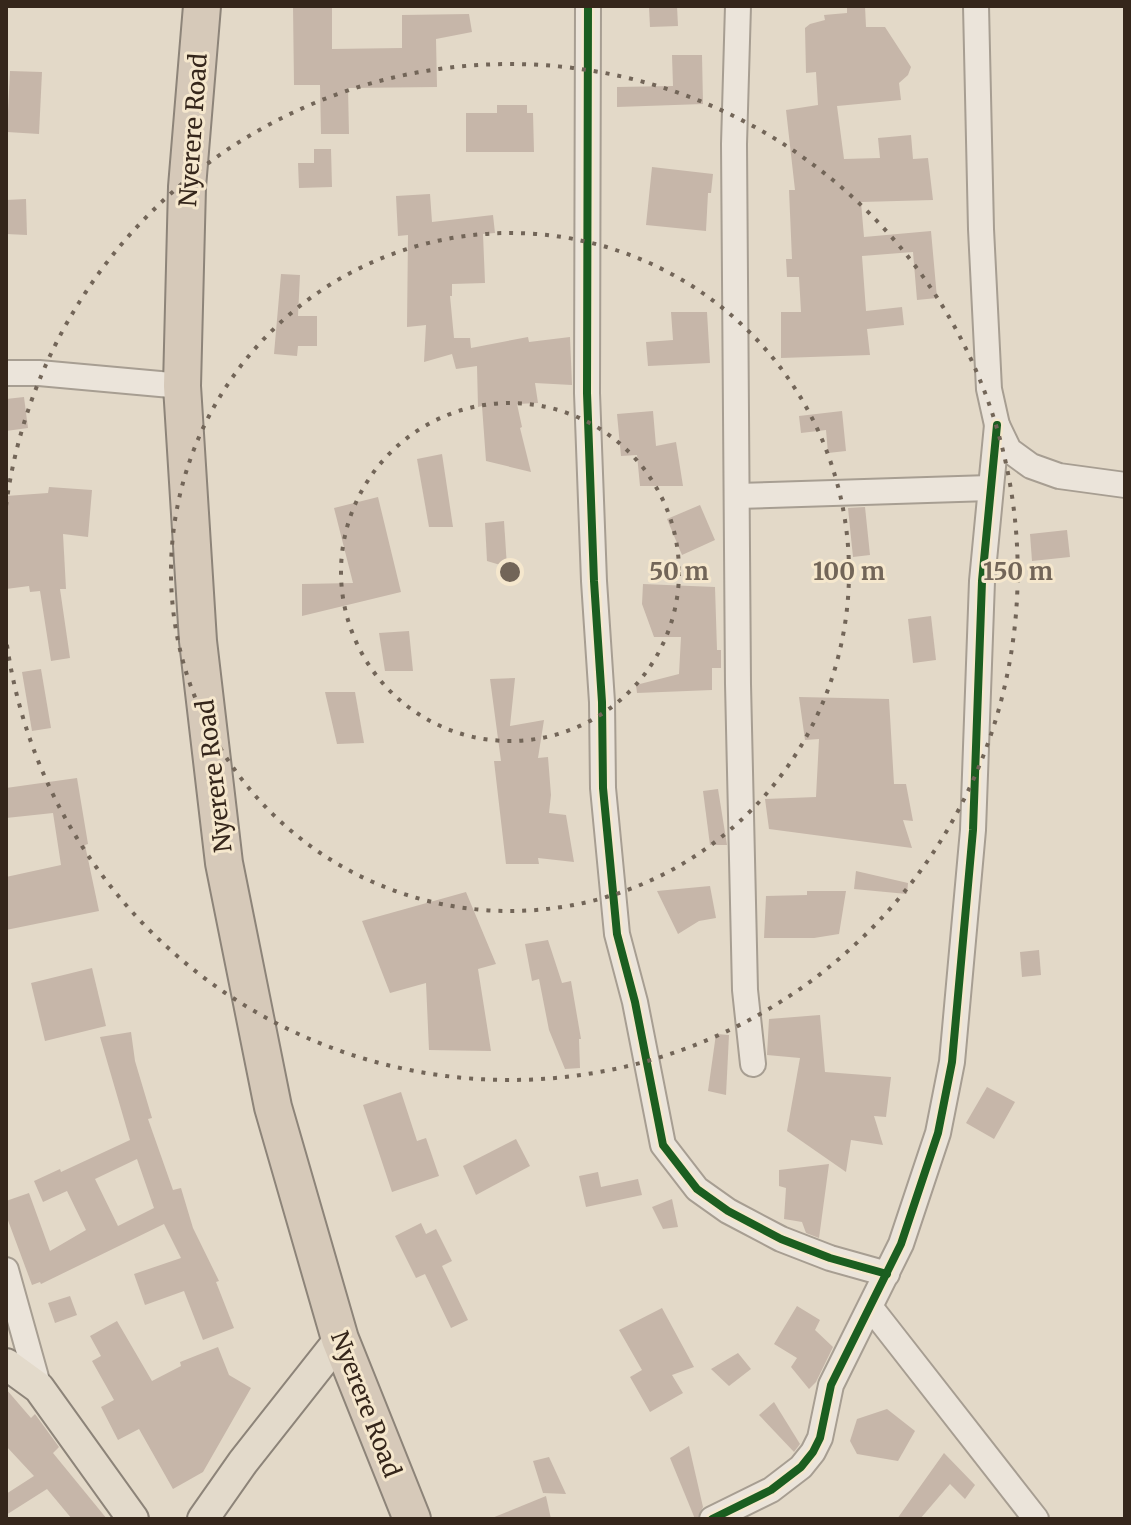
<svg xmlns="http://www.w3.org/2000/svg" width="1131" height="1525" font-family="Merriweather,serif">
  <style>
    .building { fill: #c6b6a9; fill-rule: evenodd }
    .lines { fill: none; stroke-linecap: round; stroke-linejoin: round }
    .minor-casing { stroke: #a79e92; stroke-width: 28 }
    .major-casing { stroke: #8d8479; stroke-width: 34 }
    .highway-casing { stroke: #8d8479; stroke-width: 40 }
    .minor { stroke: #ebe4da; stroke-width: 24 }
    .major { stroke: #e3dacb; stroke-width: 30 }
    .highway { stroke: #d6c9b9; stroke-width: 36 }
    .cycleway-casing { stroke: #f5e7cd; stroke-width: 13 }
    .cycleway { stroke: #1b5e20; stroke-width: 8 }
    .ring { fill: none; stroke: #726558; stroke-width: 4; stroke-dasharray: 4 8 }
    .labels { text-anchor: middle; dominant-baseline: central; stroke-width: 6; stroke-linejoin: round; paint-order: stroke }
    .street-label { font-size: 24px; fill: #35261b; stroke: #f5e7cd }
    .centre { fill: #726558; stroke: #f5e7cd; stroke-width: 4 }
    .ring-label { font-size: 24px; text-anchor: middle; font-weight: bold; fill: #726558; stroke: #f5e7cd; stroke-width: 6; stroke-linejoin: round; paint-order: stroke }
  </style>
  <rect width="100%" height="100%" fill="#e3d9c8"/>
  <g class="building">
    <path d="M293 6H332V49L402 48V15L469 14 472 32 436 39 437 87 348 88 349 134H321L320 85H294Z"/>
    <path d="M677 6 678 26 650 27 649 7Z"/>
    <path d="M847 6H865L866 27H885L911 67 908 75 899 83 901 100 837 106 844 159 880 158 878 138 911 135 913 159 928 158 933 200 861 202 864 237 931 231 937 298 917 300 913 252 862 256 866 311 902 307 904 325 867 329 870 355 781 358V312H801L799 277H787L786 259H792L789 190H795L786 110 818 105 816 72 806 73 805 28 810 24 825 20 824 15 847 13Z"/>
    <path d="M672 55H702L703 104 617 107V87L673 86Z"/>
    <path d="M10 71 42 72 39 134 7 132Z"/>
    <path d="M497 105H527V113H533L534 152H466V113H497Z"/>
    <path d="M314 149H331L332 187 299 188 298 163H314Z"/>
    <path d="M652 167 713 174 711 193H708L706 231 646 225Z"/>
    <path d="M430 194 432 222 493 215 495 233 483 234 485 283 452 284V296H450L454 338H470L471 348 528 337 529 342 570 337 572 385 535 383 538 403 517 404 522 427 520 428 531 472 486 461 482 406 478 407 477 366 456 369 452 354 424 362 426 325 407 327 408 235 398 236 396 196Z"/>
    <path d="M26 199 27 235 6 234V200Z"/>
    <path d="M281 274 300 275 298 316H317V346H298L297 356 274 354Z"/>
    <path d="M671 312H707L710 363 648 366 646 342 673 340Z"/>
    <path d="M24 397 28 428 6 431V399Z"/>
    <path d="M653 411 656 446 676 442 683 486H640L637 455 621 456 617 414Z"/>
    <path d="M842 411 846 451 828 453 826 430 801 433 799 416Z"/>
    <path d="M442 454 453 527H429L417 459Z"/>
    <path d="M49 487 92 490 88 537 63 534 66 589H60L70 658 51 661 40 591 30 592 29 586 6 589V496L48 493Z"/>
    <path d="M378 497 401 592 302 616V584L353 583 334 508Z"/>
    <path d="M700 505 715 540 682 555 667 519Z"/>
    <path d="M865 507 870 555 853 557 848 508Z"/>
    <path d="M504 521 507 567 487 561 485 523Z"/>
    <path d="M1067 530 1070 557 1032 561 1030 534Z"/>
    <path d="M643 584 715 587 717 650H721V668H712V690L637 693 636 685 679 674 681 637H654L642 604Z"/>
    <path d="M931 616 936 660 913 663 908 619Z"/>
    <path d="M409 631 413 671H385L379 633Z"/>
    <path d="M41 669 51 728 32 731 22 672Z"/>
    <path d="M515 678 510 726 544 720 538 758 548 757 551 795 549 813 566 815 574 862 538 858 539 864H506L494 761H501L490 679Z"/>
    <path d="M325 692H355L364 743 337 744Z"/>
    <path d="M799 697 889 699 894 784H906L913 821 903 820 912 848 769 829 765 799 816 797 819 739 805 740Z"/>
    <path d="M77 778 88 844 85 845 99 911 6 930V877L61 865 53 813 6 818V788Z"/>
    <path d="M718 789 727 845H710L703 791Z"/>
    <path d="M856 871 908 883 907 894 854 889Z"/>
    <path d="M710 886 716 918 699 921 678 934 657 891Z"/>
    <path d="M807 891H846L839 934 814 938H764L766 896 807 895Z"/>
    <path d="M466 892 496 964 478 969 491 1051 429 1050 426 983 390 993 362 921Z"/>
    <path d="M548 940 562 983 571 981 581 1039H579L580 1068 565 1069 549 1030 539 979 532 981 525 944Z"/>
    <path d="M1039 950 1041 975 1022 977 1020 952Z"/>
    <path d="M92 968 106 1026 45 1041 31 983Z"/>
    <path d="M820 1015 825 1072 891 1077 886 1117 874 1116 883 1145 851 1140 846 1172 787 1131 800 1058 767 1055 769 1019Z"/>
    <path d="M131 1032 135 1061 152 1118 148 1119 173 1190 181 1188 193 1228 219 1281 216 1282 234 1328 203 1340 184 1291 145 1305 134 1274 181 1258 164 1224 41 1284 40 1282 32 1285 6 1215V1201L29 1193 50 1251 86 1230 67 1191 43 1202 34 1181 60 1169 61 1172 130 1140 100 1037ZM137 1159 154 1208 118 1226 95 1179Z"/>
    <path d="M716 1034 729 1035 726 1095 708 1091Z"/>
    <path d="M987 1087 1015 1102 994 1139 966 1123Z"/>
    <path d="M401 1092 417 1141 426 1138 439 1176 392 1192 363 1105Z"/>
    <path d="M516 1139 530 1166 476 1195 463 1166Z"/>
    <path d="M829 1164 819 1238 806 1233 802 1222 784 1219 786 1188 779 1186V1170Z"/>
    <path d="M598 1172 601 1187 638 1179 642 1195 586 1207 579 1176Z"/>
    <path d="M672 1199 678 1227 663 1229 652 1207Z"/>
    <path d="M421 1223 426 1234 436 1229 452 1261 442 1266 468 1320 451 1328 425 1274 416 1278 395 1236Z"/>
    <path d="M70 1296 77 1315 55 1323 48 1303Z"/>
    <path d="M797 1306 820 1320 815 1330 833 1347 816 1382 809 1389 791 1367 797 1358 774 1344Z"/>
    <path d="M662 1308 694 1367 672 1375 683 1393 650 1412 630 1377 642 1370 619 1330Z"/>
    <path d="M117 1321 152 1381 181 1366 180 1362 218 1347 229 1375 251 1388 203 1472 173 1489 139 1429 118 1440 101 1407 114 1400 92 1361 101 1356 90 1336Z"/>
    <path d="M738 1353 751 1369 729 1386 711 1369Z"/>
    <path d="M6 1389 31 1418 35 1414 59 1447 53 1453 107 1519H72L47 1489 6 1515V1494L34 1476 6 1446Z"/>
    <path d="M774 1402 800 1444 794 1452 759 1415Z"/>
    <path d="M887 1409 915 1431 898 1461 857 1454 850 1441 857 1419Z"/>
    <path d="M689 1446 703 1507 697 1519H695L670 1458Z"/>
    <path d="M944 1453 975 1485 965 1499 950 1484 920 1519H897Z"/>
    <path d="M549 1457 566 1494 543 1493 533 1461Z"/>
    <path d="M546 1496 551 1519H492V1518Z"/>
  </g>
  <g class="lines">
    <g class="minor-casing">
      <g id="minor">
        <path d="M588 6 587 393 594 581 602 702 603 788 617 934 635 1002 663 1145 697 1189 728 1211 781 1239 830 1258 887 1274"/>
        <path d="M738 6 734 144 738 684 745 990 753 1064"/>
        <path d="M976 6 981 229 989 389 997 425 1009 450 1031 466 1059 476 1125 485"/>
        <path d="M6 373H39L182 386"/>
        <path d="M737 496 990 488"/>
        <path d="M6 1270 39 1388"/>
        <path d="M871 1308 1036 1519"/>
        <path d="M712 1519 771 1490 801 1467 813 1452 820 1438 831 1385 901 1244 938 1133 952 1062 973 830 982 581 997 425"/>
      </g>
    </g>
    <g class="major-casing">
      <g id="major">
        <path d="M6 1364 39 1388 133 1519"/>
        <path d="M203 1519 243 1462 340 1339"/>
      </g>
    </g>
    <g class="highway-casing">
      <path id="highway" d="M202 6 187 187 182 386 198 641 224 863 273 1107 340 1339 412 1519"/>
    </g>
    <use href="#minor" class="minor"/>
    <use href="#major" class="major"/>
    <use href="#highway" class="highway"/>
    <g class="cycleway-casing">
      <g id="cycleway">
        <path d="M588 6 587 393 594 581 602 702 603 788 617 934 635 1002 663 1145 697 1189 728 1211 781 1239 830 1258 887 1274"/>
        <path d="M712 1519 771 1490 801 1467 813 1452 820 1438 831 1385 901 1244 938 1133 952 1062 973 830 982 581 997 425"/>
      </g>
    </g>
    <use href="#cycleway" class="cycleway"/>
  </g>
  <g class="ring">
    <circle cx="510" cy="572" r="169"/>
    <circle cx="510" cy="572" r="339"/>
    <path d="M6 506A508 508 0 1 1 6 638"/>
  </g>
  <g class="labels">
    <g class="street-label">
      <text transform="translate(193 130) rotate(-86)">Nyerere Road</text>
      <text transform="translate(214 776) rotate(-97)">Nyerere Road</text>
      <text transform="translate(366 1404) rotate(69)">Nyerere Road</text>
    </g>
  </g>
  <circle cx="510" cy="572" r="12" class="centre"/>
  <g class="ring-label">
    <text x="679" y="580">50 m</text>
    <text x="849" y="580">100 m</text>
    <text x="1018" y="580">150 m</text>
  </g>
  <rect width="1131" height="1525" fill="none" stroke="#35261b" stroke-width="16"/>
</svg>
